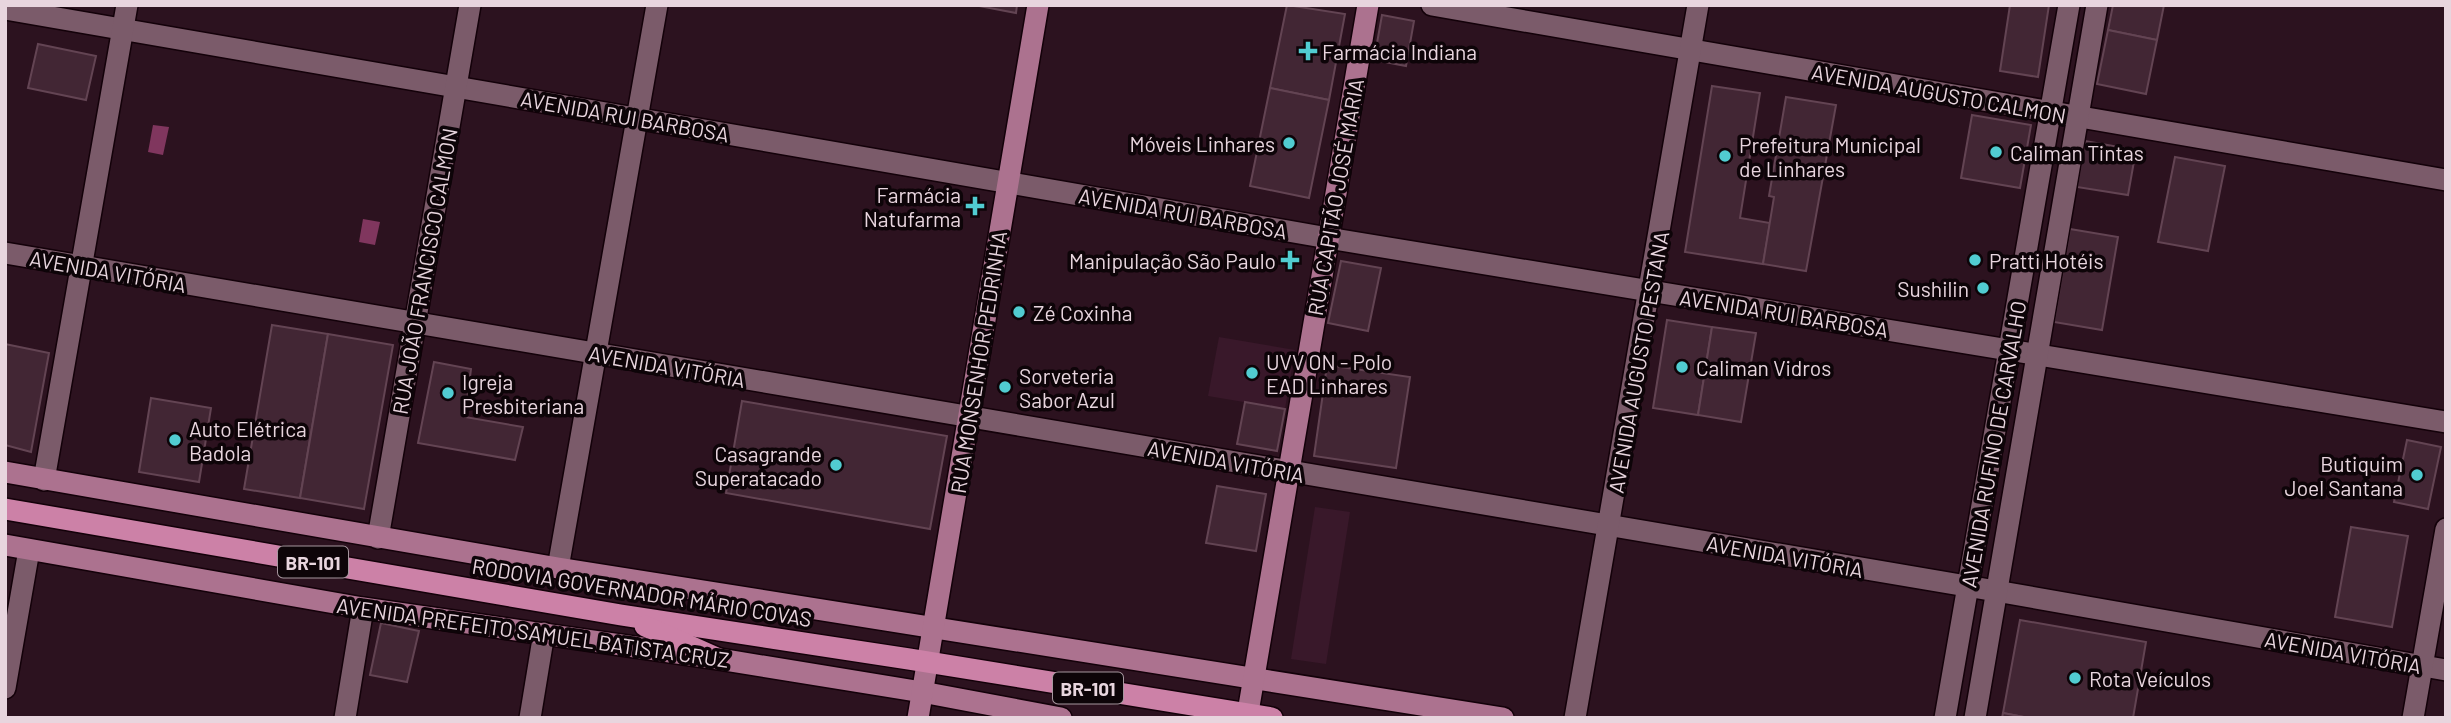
<svg xmlns="http://www.w3.org/2000/svg" width="2451" height="723" font-family="Barlow,sans-serif">
  <style>
    .built { fill: #39182a }
    .water { fill: #80365e }
    .building { fill: #422634; stroke: #634453; stroke-width: 2 }
    .lines { fill: none; stroke-linecap: round; stroke-linejoin: round }
    .minor-casing { stroke: #130109; stroke-width: 24 }
    .major-casing { stroke: #130109; stroke-width: 24 }
    .highway-casing { stroke: #130109; stroke-width: 24 }
    .minor { stroke: #7b5b6a; stroke-width: 21 }
    .major { stroke: #ac728f; stroke-width: 21 }
    .highway { stroke: #cc81a7; stroke-width: 21 }
    .poi-dot { fill: #51ccd1; stroke: #0d0408; stroke-width: 2.5 }
    .labels { text-anchor: middle; dominant-baseline: central; stroke-width: 7; stroke-linejoin: round; paint-order: stroke }
    .shield { fill: #0d0408; stroke: #a6969e; stroke-width: 2 }
    .shield-label { font-size: 19px; font-weight: bold; fill: #e8d5de }
    .poi-label { font-size: 21px; fill: #e8d5de; stroke: #0d0408; text-anchor: start }
    .street-label { font-size: 21px; fill: #e8d5de; stroke: #0d0408 }
  </style>
  <rect width="100%" height="100%" fill="#2c121f"/>
  <g class="built">
    <path d="M1219 337 1295 350 1285 409 1208 396Z"/>
    <path d="M1315 507 1350 512 1326 664 1291 659Z"/>
  </g>
  <g class="water">
    <path d="M153 125 169 127 163 155 148 152Z"/>
    <path d="M363 219 380 222 375 245 359 242Z"/>
  </g>
  <g class="building">
    <path d="M974 5H1017L1016 13Z"/>
    <path d="M1287 5 1345 14 1329 100 1270 88Z"/>
    <path d="M2010 5H2049L2038 77 2000 71Z"/>
    <path d="M2113 5H2164L2157 40 2108 30Z"/>
    <path d="M1382 15 1414 21 1406 66 1374 60Z"/>
    <path d="M2108 30 2157 40 2146 94 2097 84Z"/>
    <path d="M38 44 96 56 86 100 28 88Z"/>
    <path d="M1712 86 1760 93 1740 218 1770 223 1763 264 1685 252Z"/>
    <path d="M1270 88 1329 100 1309 198 1250 186Z"/>
    <path d="M1786 97 1836 105 1806 271 1763 264 1774 197 1769 196Z"/>
    <path d="M1972 115 2031 125 2020 188 1961 178Z"/>
    <path d="M2085 141 2136 150 2128 195 2077 187Z"/>
    <path d="M2175 157 2225 166 2208 251 2158 242Z"/>
    <path d="M2070 229 2118 237 2102 330 2054 322Z"/>
    <path d="M1341 261 1381 268 1368 331 1328 323Z"/>
    <path d="M1667 320 1712 327 1698 415 1653 408Z"/>
    <path d="M272 325 328 334 300 498 244 489Z"/>
    <path d="M1712 327 1756 333 1741 422 1698 415Z"/>
    <path d="M328 334 393 345 364 509 300 498Z"/>
    <path d="M5 344 49 353 31 452 5 445Z"/>
    <path d="M434 362 471 369 465 417 523 427 515 460 418 443Z"/>
    <path d="M1327 365 1410 377 1396 468 1314 456Z"/>
    <path d="M151 398 211 408 199 482 139 472Z"/>
    <path d="M742 401 947 436 930 529 726 493Z"/>
    <path d="M1245 402 1285 409 1277 451 1237 444Z"/>
    <path d="M2407 440 2441 447 2428 509 2394 502Z"/>
    <path d="M1217 486 1266 494 1256 551 1206 543Z"/>
    <path d="M2351 527 2408 536 2392 627 2335 617Z"/>
    <path d="M2020 620 2146 642 2133 718H2029L2003 713Z"/>
    <path d="M381 623 419 631 407 682 370 675Z"/>
    <path d="M2003 713 2029 718H2002Z"/>
  </g>
  <g class="lines">
    <g class="minor-casing">
      <g id="minor">
        <path d="M1432 5 2446 180"/>
        <path d="M5 9 1328 238 2446 422"/>
        <path d="M5 253 1996 591 2446 670"/>
        <path d="M44 480 127 5"/>
        <path d="M378 538 470 5"/>
        <path d="M558 568 657 5"/>
        <path d="M5 688 29 550"/>
        <path d="M345 718 363 608"/>
        <path d="M530 718 544 633"/>
        <path d="M1575 718 1698 5"/>
        <path d="M1945 718 2069 5"/>
        <path d="M1975 718 2097 5"/>
        <path d="M2413 718 2446 529"/>
      </g>
    </g>
    <g class="major-casing">
      <g id="major">
        <path d="M5 472 558 568 1503 718"/>
        <path d="M5 545 363 608 719 659 922 692 1061 718"/>
        <path d="M918 718 1038 5"/>
        <path d="M1247 718 1368 5"/>
      </g>
    </g>
    <g class="highway-casing">
      <g id="highway">
        <path d="M5 509 621 615 909 659 1272 718"/>
        <path d="M645 626 719 659"/>
      </g>
    </g>
    <use href="#minor" class="minor"/>
    <use href="#major" class="major"/>
    <use href="#highway" class="highway"/>
  </g>
  <g class="poi-dot">
    <path d="M1304.5 40.5h7v7h7v7h-7v7h-7v-7h-7v-7h7z"/>
    <circle cx="1289" cy="143" r="7"/>
    <circle cx="1996" cy="152" r="7"/>
    <circle cx="1725" cy="156" r="7"/>
    <path d="M971.5 195.5h7v7h7v7h-7v7h-7v-7h-7v-7h7z"/>
    <path d="M1286.5 249.5h7v7h7v7h-7v7h-7v-7h-7v-7h7z"/>
    <circle cx="1975" cy="260" r="7"/>
    <circle cx="1983" cy="288" r="7"/>
    <circle cx="1019" cy="312" r="7"/>
    <circle cx="1682" cy="367" r="7"/>
    <circle cx="1252" cy="373" r="7"/>
    <circle cx="1005" cy="387" r="7"/>
    <circle cx="448" cy="393" r="7"/>
    <circle cx="175" cy="440" r="7"/>
    <circle cx="836" cy="465" r="7"/>
    <circle cx="2417" cy="475" r="7"/>
    <circle cx="2075" cy="678" r="7"/>
  </g>
  <g class="labels">
    <g class="shield">
      <rect x="278" y="546.5" width="70" height="31" rx="5"/>
      <rect x="1053" y="672.5" width="70" height="31" rx="5"/>
    </g>
    <g class="shield-label">
      <text x="313" y="562">BR-101</text>
      <text x="1088" y="688">BR-101</text>
    </g>
    <g class="poi-label">
      <text x="1322" y="51">Farmácia Indiana</text>
      <text x="1275" y="143" text-anchor="end">Móveis Linhares</text>
      <text x="1739" y="144">Prefeitura Municipal<tspan x="1739" dy="24">de Linhares</tspan></text>
      <text x="2010" y="152">Caliman Tintas</text>
      <text x="961" y="194" text-anchor="end">Farmácia<tspan x="961" dy="24">Natufarma</tspan></text>
      <text x="1276" y="260" text-anchor="end">Manipulação São Paulo</text>
      <text x="1989" y="260">Pratti Hotéis</text>
      <text x="1969" y="288" text-anchor="end">Sushilin</text>
      <text x="1033" y="312">Zé Coxinha</text>
      <text x="1266" y="361">UVV ON - Polo<tspan x="1266" dy="24">EAD Linhares</tspan></text>
      <text x="1696" y="367">Caliman Vidros</text>
      <text x="1019" y="375">Sorveteria<tspan x="1019" dy="24">Sabor Azul</tspan></text>
      <text x="462" y="381">Igreja<tspan x="462" dy="24">Presbiteriana</tspan></text>
      <text x="189" y="428">Auto Elétrica<tspan x="189" dy="24">Badola</tspan></text>
      <text x="822" y="453" text-anchor="end">Casagrande<tspan x="822" dy="24">Superatacado</tspan></text>
      <text x="2403" y="463" text-anchor="end">Butiquim<tspan x="2403" dy="24">Joel Santana</tspan></text>
      <text x="2089" y="678">Rota Veículos</text>
    </g>
    <g class="street-label">
      <text transform="translate(1939 93) rotate(10)">AVENIDA AUGUSTO CALMON</text>
      <text transform="translate(625 116) rotate(10)">AVENIDA RUI BARBOSA</text>
      <text transform="translate(1335 197) rotate(-80)">RUA CAPITÃO JOSÉ MARIA</text>
      <text transform="translate(1183 213) rotate(10)">AVENIDA RUI BARBOSA</text>
      <text transform="translate(108 271) rotate(10)">AVENIDA VITÓRIA</text>
      <text transform="translate(424 271) rotate(-80)">RUA JOÃO FRANCISCO CALMON</text>
      <text transform="translate(1784 313) rotate(9)">AVENIDA RUI BARBOSA</text>
      <text transform="translate(978 362) rotate(-81)">RUA MONSENHOR PEDRINHA</text>
      <text transform="translate(1638 362) rotate(-80)">AVENIDA AUGUSTO PESTANA</text>
      <text transform="translate(667 366) rotate(10)">AVENIDA VITÓRIA</text>
      <text transform="translate(1993 444) rotate(-80)">AVENIDA RUFINO DE CARVALHO</text>
      <text transform="translate(1226 461) rotate(10)">AVENIDA VITÓRIA</text>
      <text transform="translate(1785 556) rotate(10)">AVENIDA VITÓRIA</text>
      <text transform="translate(642 592) rotate(9)">RODOVIA GOVERNADOR MÁRIO COVAS</text>
      <text transform="translate(533 632) rotate(8)">AVENIDA PREFEITO SAMUEL BATISTA CRUZ</text>
      <text transform="translate(2343 652) rotate(10)">AVENIDA VITÓRIA</text>
    </g>
  </g>
  <rect width="2451" height="723" fill="none" stroke="#e8d5de" stroke-width="14"/>
</svg>
